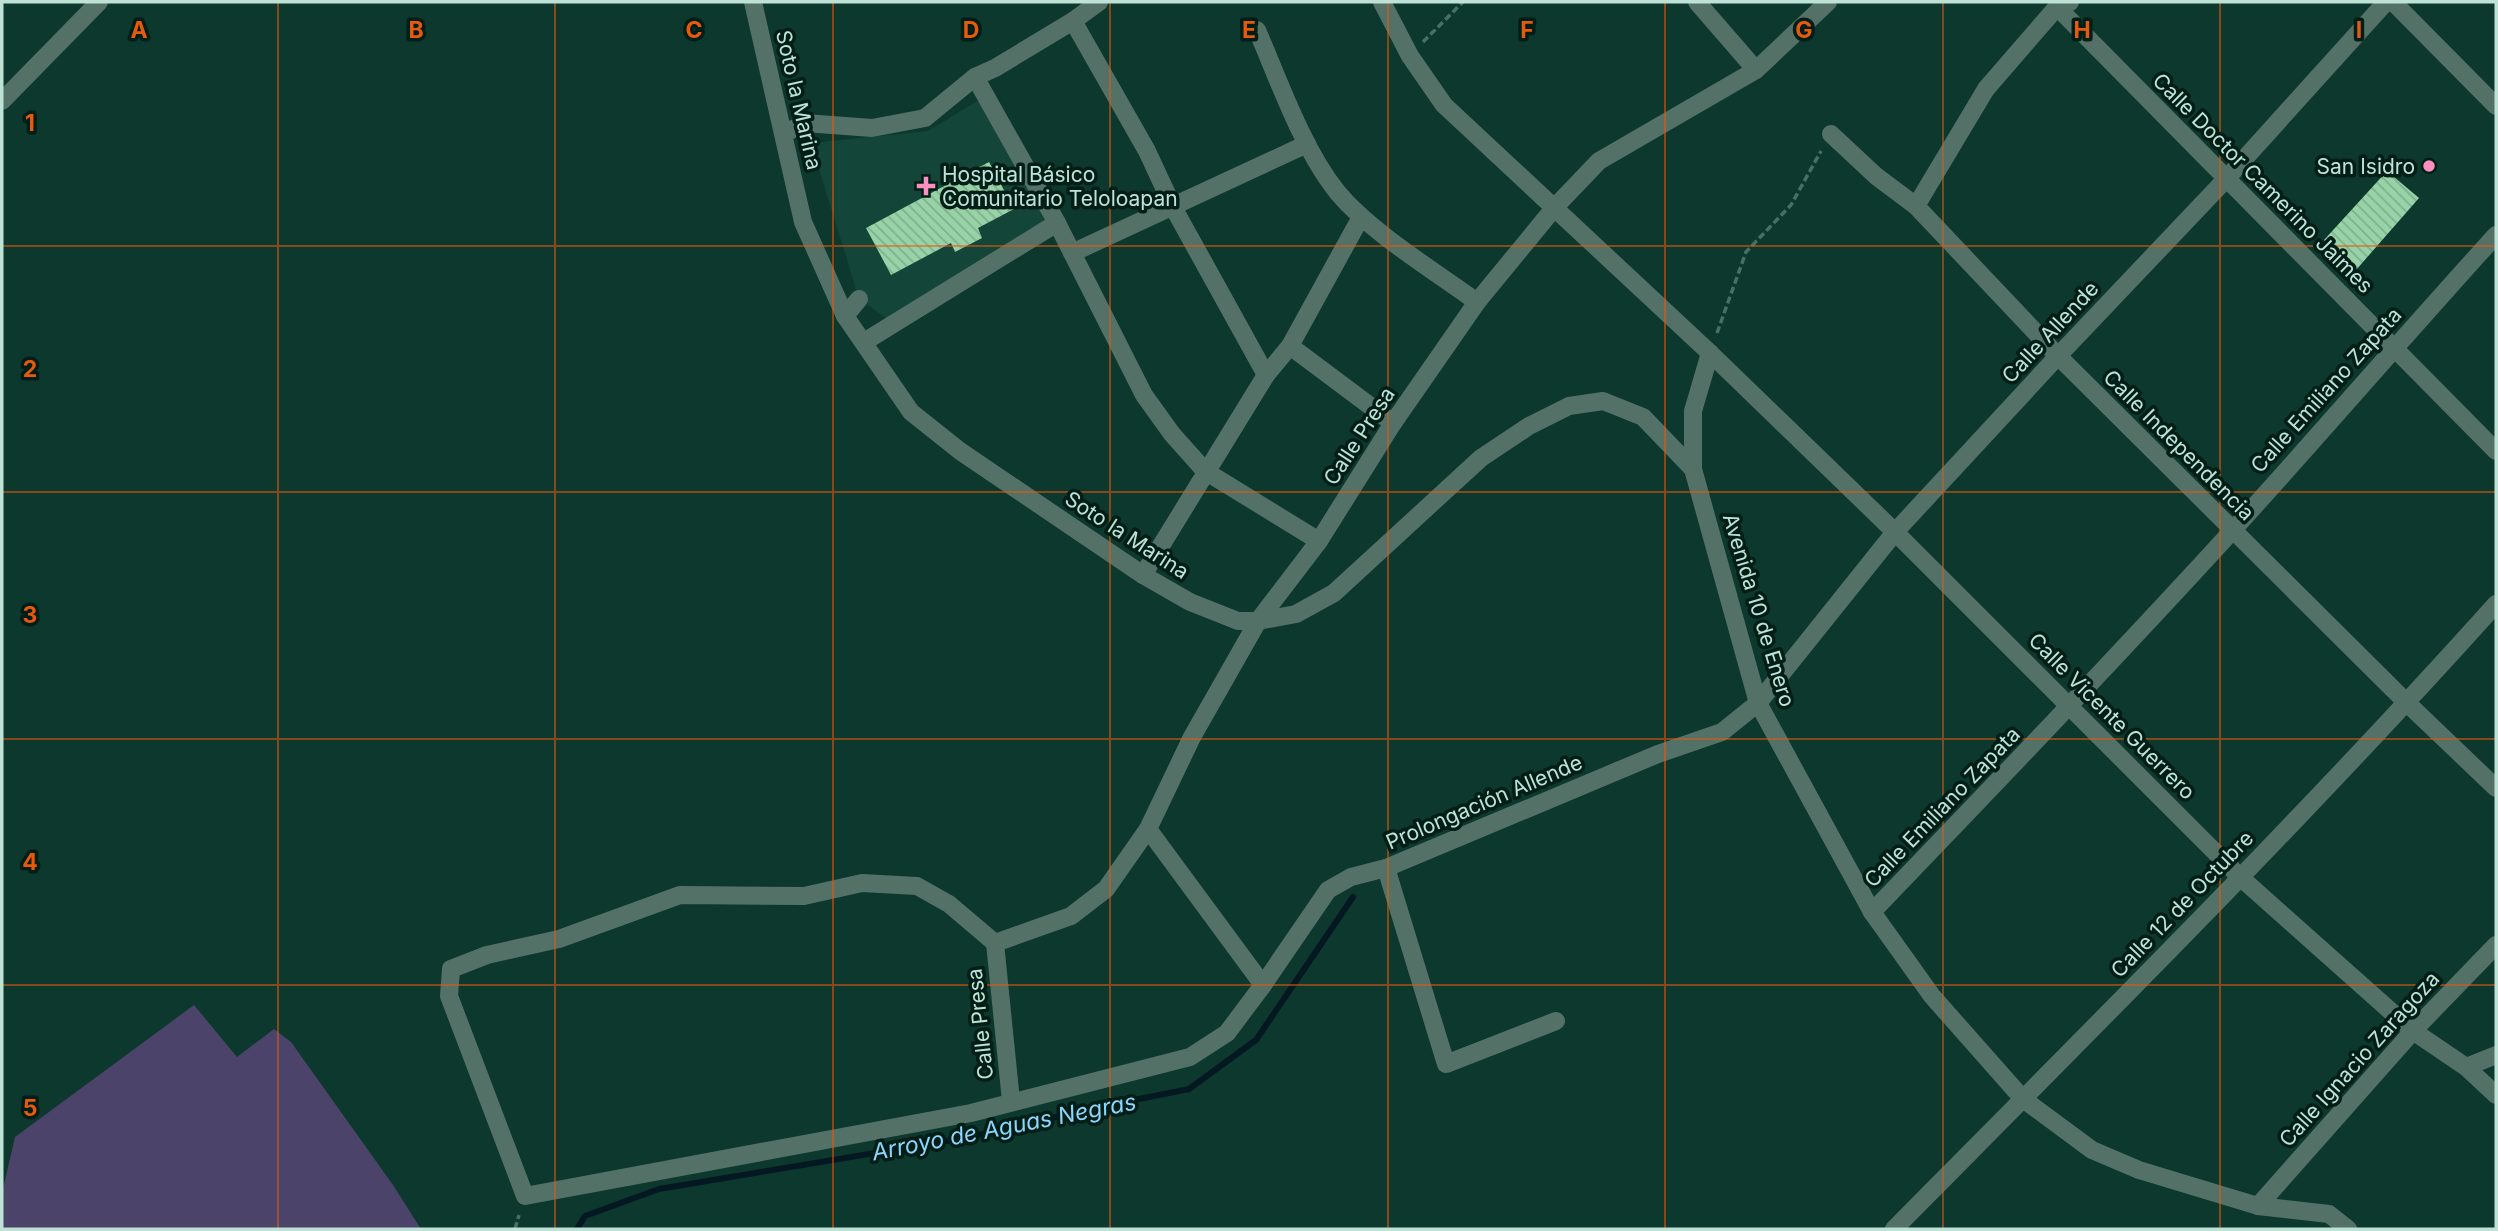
<svg xmlns="http://www.w3.org/2000/svg" width="2498" height="1231" font-family="Inter,sans-serif">
  <style>
    .built { fill: #144539 }
    .green { fill: #4b436a }
    .lines { fill: none; stroke-linecap: round; stroke-linejoin: round }
    .stream { stroke: #041822; stroke-width: 6 }
    .building { fill: url(#building-back-hatch) }
    .path { stroke: #477065; stroke-width: 3.5; stroke-dasharray: 7 3.5; stroke-linecap: butt }
    .minor { stroke: #547167; stroke-width: 18 }
    .grid { fill: none; stroke: #e8590c; stroke-width: 2; stroke-opacity: 0.55 }
    .poi-dot { fill: #fd8ec0; stroke: #001e16; stroke-width: 2.5 }
    .labels { text-anchor: middle; dominant-baseline: central; stroke-width: 7; stroke-linejoin: round; paint-order: stroke }
    .street-label { font-size: 21px; fill: #bee3d6; stroke: #001e16 }
    .poi-label { font-size: 21px; fill: #bee3d6; stroke: #001e16; text-anchor: end }
    .water-label { font-size: 23px; font-style: italic; fill: #8ed6fd; stroke: #001e16 }
    .grid-label { font-size: 23px; text-anchor: middle; font-weight: bold; fill: #e8590c; stroke: #001e16; stroke-width: 7; stroke-linejoin: round; paint-order: stroke }
  </style>
  <defs>
    <pattern id="building-back-hatch" width="6" height="6" patternUnits="userSpaceOnUse" patternTransform="scale(1.75)"><rect width="6" height="6" fill="#98d3a8"/><path d="M-1 5l2 2M0 0l6 6M5-1l2 2" fill="none" stroke="#80af8e"/></pattern>
  </defs>
  <rect width="100%" height="100%" fill="#0d382d"/>
  <path class="built" d="M984 97 1048 228 889 320 859 299 811 143 928 131Z"/>
  <path class="green" d="M194 1005 237 1057 274 1029 291 1042 393 1185 421 1229H2V1193L15 1137Z"/>
  <g class="lines">
    <path class="stream" d="M577 1229 585 1216 659 1189 965 1138 1099 1107 1189 1089 1256 1040 1353 897"/>
  </g>
  <g class="building">
    <path d="M989 162 1014 209 978 228 982 238 955 252 951 243 891 275 866 228Z"/>
    <path d="M2387 171 2419 198 2356 270 2324 240Z"/>
  </g>
  <g class="lines">
    <g class="path">
      <path d="M1423 42 1463 2"/>
      <path d="M1717 333 1746 252 1791 205 1821 151"/>
      <path d="M515 1229 519 1215"/>
    </g>
    <g class="minor">
      <path d="M753 2 803 222 845 316 911 412 960 451 1143 575 1190 602 1238 621H1258L1296 614 1334 593 1481 458 1529 426 1569 406 1603 401 1643 417 1693 469"/>
      <path d="M1382 2 1410 56 1444 105 1710 353 1895 532 2240 877 2413 1031 2466 1067 2496 1095"/>
      <path d="M1697 2 1756 70"/>
      <path d="M1828 2 1756 70 1599 161 1555 207 1477 302 1393 423 1319 541 1258 621 1192 737 1148 829 1106 889 1071 916 995 943 949 904 917 886 862 883 804 896 680 895 559 939 487 955 451 969 449 996 525 1196 971 1113 1190 1057 1227 1033 1263 985 1328 890 1351 877 1386 868 1658 754 1722 732 1758 703 1895 532 2058 356 2227 178 2386 2"/>
      <path d="M2393 2 2496 106"/>
      <path d="M2057 7 2496 451"/>
      <path d="M1073 21 1147 151 1173 207 1266 375"/>
      <path d="M1257 30C1279 81 1303 150 1338 193 1372 233 1433 270 1477 302"/>
      <path d="M975 77 1057 223 1144 395 1172 434 1205 471 1319 541"/>
      <path d="M2 101 99 2"/>
      <path d="M785 133 805 123 872 128 925 118 975 77 995 68 1073 21 1099 2"/>
      <path d="M1831 134 1876 176 1916 206 2058 356 2407 703 2496 788"/>
      <path d="M1916 206 1986 89 2057 7 2070 2"/>
      <path d="M1072 253 1307 144"/>
      <path d="M845 316 859 299"/>
      <path d="M864 342 1057 223"/>
      <path d="M1290 346 1393 423"/>
      <path d="M1710 353 1693 411V469L1758 703 1872 912 1932 996 2023 1099 2092 1150 2139 1170 2258 1206 2329 1214 2348 1229"/>
      <path d="M1143 575 1266 375 1290 346 1361 217"/>
      <path d="M1148 829 1263 985"/>
      <path d="M1386 868 1446 1064 1556 1021"/>
      <path d="M1872 912C1993 786 2114 660 2232 531 2321 433 2407 333 2496 235"/>
      <path d="M995 943 1011 1101"/>
      <path d="M2466 1067 2496 1055"/>
      <path d="M2258 1206 2413 1031 2496 945"/>
      <path d="M1894 1229C2097 1024 2303 819 2496 604"/>
    </g>
  </g>
  <path class="grid" d="M278 2V1229M555 2V1229M833 2V1229M1110 2V1229M1388 2V1229M1665 2V1229M1943 2V1229M2220 2V1229M2 246H2496M2 492H2496M2 739H2496M2 985H2496"/>
  <g class="poi-dot">
    <circle cx="2429" cy="166" r="7"/>
    <path d="M922.5 175.5h7v7h7v7h-7v7h-7v-7h-7v-7h7z"/>
  </g>
  <g class="labels">
    <g class="street-label">
      <text transform="translate(799 100) rotate(77)">Soto la Marina</text>
      <text transform="translate(2263 183) rotate(45)">Calle Doctor Camerino Jaimes</text>
      <text transform="translate(2050 332) rotate(-47)">Calle Allende</text>
      <text transform="translate(2326 390) rotate(-48)">Calle Emiliano Zapata</text>
      <text transform="translate(1359 436) rotate(-57)">Calle Presa</text>
      <text transform="translate(2179 445) rotate(45)">Calle Independencia</text>
      <text transform="translate(1127 535) rotate(33)">Soto la Marina</text>
      <text transform="translate(1759 610) rotate(73)">Avenida 10 de Enero</text>
      <text transform="translate(2112 716) rotate(45)">Calle Vicente Guerrero</text>
      <text transform="translate(1484 802) rotate(-23)">Prolongación Allende</text>
      <text transform="translate(1942 807) rotate(-46)">Calle Emiliano Zapata</text>
      <text transform="translate(2182 904) rotate(-46)">Calle 12 de Octubre</text>
      <text transform="translate(980 1024) rotate(-96)">Calle Presa</text>
      <text transform="translate(2359 1059) rotate(-48)">Calle Ignacio Zaragoza</text>
    </g>
    <g class="poi-label">
      <text x="2415" y="166">San Isidro</text>
      <text x="942" y="174" text-anchor="start">Hospital Básico<tspan x="942" dy="24">Comunitario Teloloapan</tspan></text>
    </g>
    <g class="water-label">
      <text transform="translate(1004 1127) rotate(-11)">Arroyo de Aguas Negras</text>
    </g>
  </g>
  <g class="grid-label">
    <text x="139" y="38">A</text>
    <text x="416" y="38">B</text>
    <text x="694" y="38">C</text>
    <text x="971" y="38">D</text>
    <text x="1249" y="38">E</text>
    <text x="1527" y="38">F</text>
    <text x="1804" y="38">G</text>
    <text x="2082" y="38">H</text>
    <text x="2359" y="38">I</text>
    <text x="30" y="131">1</text>
    <text x="30" y="377">2</text>
    <text x="30" y="623">3</text>
    <text x="30" y="870">4</text>
    <text x="30" y="1116">5</text>
  </g>
  <rect width="2498" height="1231" fill="none" stroke="#bee3d6" stroke-width="7"/>
</svg>
